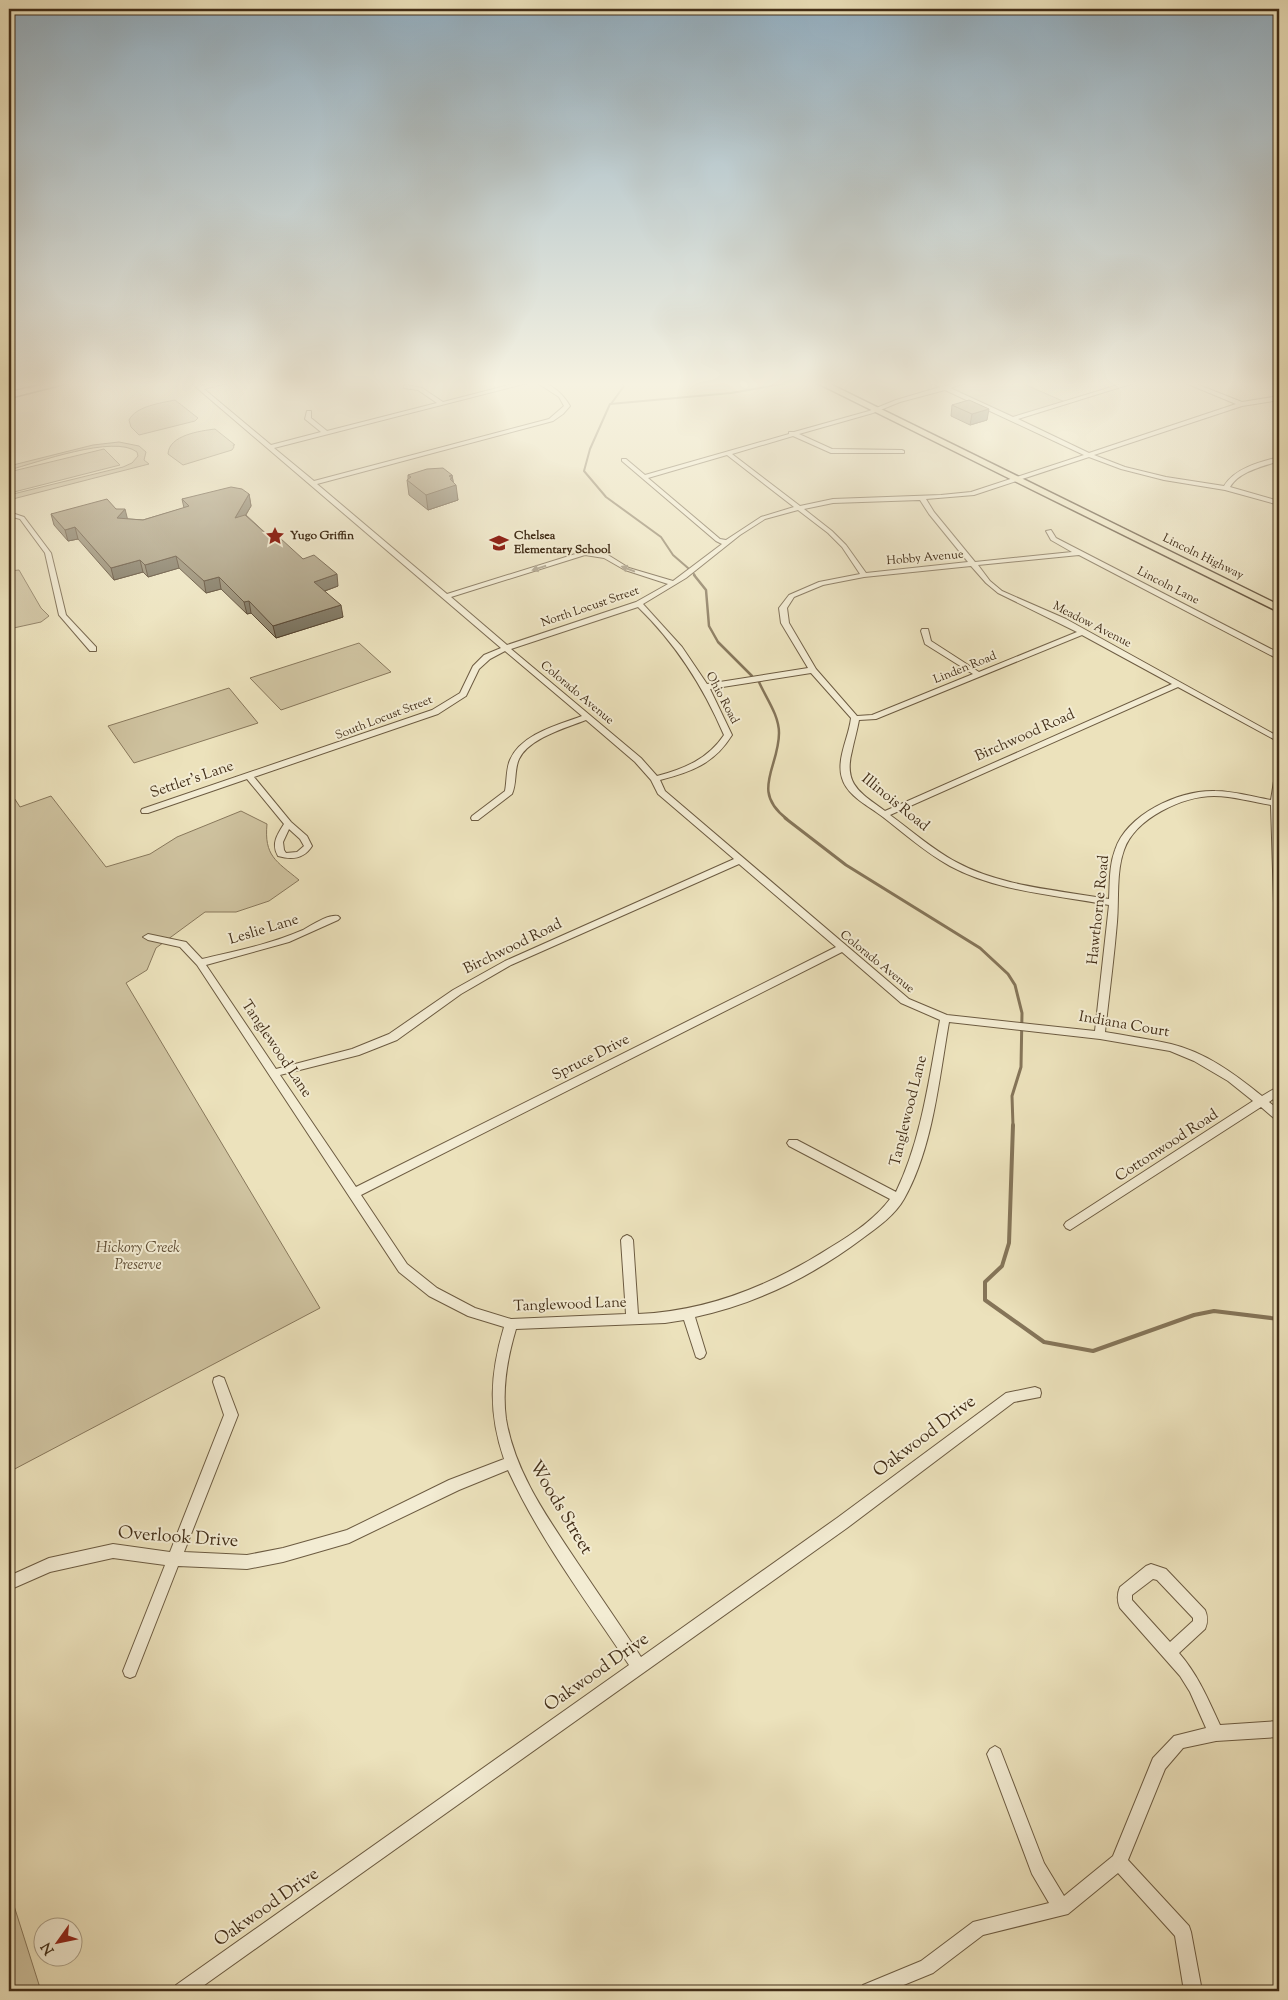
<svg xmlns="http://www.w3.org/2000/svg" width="1288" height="2000" font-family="'Sorts Mill Goudy',serif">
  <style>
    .green { fill: #cfc3a0; stroke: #88785c }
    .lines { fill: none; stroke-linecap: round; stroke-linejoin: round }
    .stream-far3 { stroke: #857559; stroke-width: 2 }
    .stream-far2 { stroke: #857559; stroke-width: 2.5 }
    .stream-far1 { stroke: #857559; stroke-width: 3 }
    .stream { stroke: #857559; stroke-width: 4 }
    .minor-casing { stroke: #6c5b41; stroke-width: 2 }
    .primary-casing { stroke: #422e18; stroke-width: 3 }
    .minor { fill: #f3ecd3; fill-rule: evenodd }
    .primary { fill: #ece2bc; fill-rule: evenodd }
    .wall { fill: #84785e; stroke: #422e18 }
    .shaded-wall { fill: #6c624c; stroke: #422e18 }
    .building { fill: #9a8c6d; stroke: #422e18 }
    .oneway { fill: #9a8d76 }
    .labels { text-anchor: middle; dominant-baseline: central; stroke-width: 4; stroke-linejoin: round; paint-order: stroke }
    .far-poi-label { font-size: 12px; font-weight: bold; fill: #422e18; stroke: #f3ecd3; text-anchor: start }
    .far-street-label { font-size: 12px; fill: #422e18; stroke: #f3ecd3 }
    .street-label { font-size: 15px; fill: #422e18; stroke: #f3ecd3 }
    .park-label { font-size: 15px; font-style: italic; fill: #5e4c33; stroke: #f3ecd3 }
    .near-street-label { font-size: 18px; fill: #422e18; stroke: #f3ecd3 }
  </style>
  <rect width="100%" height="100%" fill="#ece2bc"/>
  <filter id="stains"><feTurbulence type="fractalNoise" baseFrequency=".004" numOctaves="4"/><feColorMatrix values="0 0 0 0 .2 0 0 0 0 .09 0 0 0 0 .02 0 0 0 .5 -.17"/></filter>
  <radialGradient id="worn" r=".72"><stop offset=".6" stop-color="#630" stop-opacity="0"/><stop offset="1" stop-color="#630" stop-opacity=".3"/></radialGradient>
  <g class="green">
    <path d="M968 382H1019L1065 402 1012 418 948 388Z"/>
    <path d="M175 400 198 418 195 421 139 435 131 427 129 420C136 406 161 403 175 400Z"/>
    <path d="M215 429 235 445H233L234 447 232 450 183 465 168 454C169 435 200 431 215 429Z"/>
    <path d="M119 442 139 446 146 452 144 460 149 464 9 500V495L123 467 132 463 138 456 137 452C114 434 36 463 9 470V466L93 445Z"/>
    <path d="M104 449 120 465 14 492 9 486V472Z"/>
    <path d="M19 570 41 608 49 616 41 622 9 629V571Z"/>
    <path d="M359 643 391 672 281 710 250 678Z"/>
    <path d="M229 688 258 723 134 763 108 726Z"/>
    <path d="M9 790 20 807 51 796 106 867 150 854 177 837 241 811 267 824C264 856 276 861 299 880L269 901 236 912H205L156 948 147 970 126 983 320 1308 9 1472Z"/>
    <path d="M9 1890 41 1991H9Z"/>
  </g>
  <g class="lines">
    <g class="stream-far3">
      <path d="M611 404 624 386 621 382"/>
      <path d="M688 568 673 555 661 537 606 497 584 471 590 449 610 404 731 393 793 382"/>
      <path d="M694 574 695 576"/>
    </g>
    <g class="stream-far2">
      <path d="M694 575 706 590 709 626 718 642 752 676"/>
      <path d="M759 682C766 698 779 715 779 733 779 768 750 791 787 819"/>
    </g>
    <path class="stream-far1" d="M785 818 846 865 980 948 1008 974 1015 985 1022 1013 1021 1067 1012 1096 1013 1126"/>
    <path class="stream" d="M1013 1125 1009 1243 1002 1266 985 1282V1300L1044 1342 1093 1351 1194 1315 1214 1311 1279 1319"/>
    <g class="minor-casing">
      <g id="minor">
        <path d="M190 382H196L201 386 220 382H231L204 389 271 445 321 432 305 419 307 411H311V418L327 431 437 403 418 390 404 388V386L406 385 422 388 443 402 521 382H531L274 448 314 481 549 419 564 406 559 397 536 382C551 382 563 394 570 406L563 414 553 421 317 484 447 594 585 551 608 555 629 568 673 581 722 544 716 541 622 461V459H626L645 475 789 434V432H794L869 411 896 400 940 387 930 382H937L946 386 959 382H968L950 388 1013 417 1128 382H1137L1018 419 1089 453 1236 404 1183 382H1191L1242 402 1279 396V400L1242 406 1094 455 1125 467 1166 477 1224 486C1235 468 1260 462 1279 457V461C1262 467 1240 471 1230 487L1279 501V505L1225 490 1164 480 1121 469 1089 457 974 495 926 499 934 512 975 562 1072 552 1051 540 1046 531 1051 530 1056 538 1279 653V658H1276L1079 555 978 565 990 581 1002 591 1066 619 1279 737V742L1178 687 890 815C912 831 932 849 956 862 1002 887 1059 890 1109 899 1110 883 1109 866 1115 850 1127 814 1179 790 1215 791 1234 791 1253 797 1271 800L1275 775 1279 773V906L1274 903 1271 805C1252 802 1233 796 1214 796 1183 796 1135 818 1124 850 1116 872 1119 899 1117 922 1114 959 1109 995 1105 1032 1127 1036 1149 1039 1171 1044 1205 1052 1235 1074 1262 1096L1279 1086V1095L1269 1102 1279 1110V1120L1275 1119 1261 1107 1070 1230 1066 1228 1064 1225 1066 1222 1253 1101 1228 1081 1194 1061 1170 1051 1100 1039 949 1022C939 1079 933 1148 904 1199 895 1215 878 1227 863 1238 814 1275 756 1304 695 1317L706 1353 704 1357 700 1359 696 1357 684 1320 665 1323 516 1329C507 1359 502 1389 506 1419 515 1473 548 1518 577 1562 598 1593 620 1625 641 1657L837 1518 1006 1393 1035 1387 1040 1389 1041 1393 1040 1397 1014 1402 847 1528 196 1991H173L176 1985 629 1665C587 1602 540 1540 508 1470L459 1490 349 1543 283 1562 247 1569 178 1566 135 1676 130 1678 125 1676 123 1671 165 1565 113 1558 50 1572 9 1590V1576L49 1558 113 1544 170 1552 224 1415 213 1382 214 1378 219 1376 224 1378 238 1415 184 1552 247 1555 283 1548 347 1530 449 1480 504 1459C488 1412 490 1374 504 1327L468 1316 429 1296 399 1272 197 965 180 947 148 940 143 937 148 934 186 942 202 959C236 951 271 944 303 930 312 925 328 914 338 916L340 918 338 920 289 942 206 965 276 1069 352 1049 389 1034 453 990 505 961 734 859 658 794 651 780 635 762 586 720C566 728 529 738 519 759 514 770 517 783 512 794L478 820H472L471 818 472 816 505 791C507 781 506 769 510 760 521 734 558 725 582 716L505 651 490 659 479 669 466 696 438 714 254 777 291 822 307 836 312 846C304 859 292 860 278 856 271 844 277 835 284 824L247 779 148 813H142L141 811 142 809 432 710 460 693 473 666 484 655 501 648ZM945 390 1084 455 971 492 941 495 833 499 800 506 732 454 793 436 831 453H904V451L902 450 832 449 799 434 873 413 900 402ZM727 455 794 507 761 517 726 540 720 539 648 478ZM920 500 929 514 968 562 866 573 846 545 832 531 804 509 833 503ZM798 510 828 533 842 547 860 574 819 582 789 595 779 608 781 623 808 668 707 684 682 647 643 604 686 578 740 535 765 519ZM585 555 604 558 625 570 668 584 636 602 507 645 451 597ZM971 566 986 583 998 593 1077 632 979 672 931 641 928 629H922L921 631 925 644 973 674 872 715 857 716 816 669 789 623 787 608 794 597 823 585 864 577ZM638 607C676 644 703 686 724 735 708 759 684 769 657 776L641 758 511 649ZM1082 635 1172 684 885 811C861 793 843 785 852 751 854 741 857 731 859 720L876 719ZM811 673 851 718C849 737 836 759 842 778 847 796 869 806 883 817 905 834 926 853 950 866 998 892 1057 895 1109 905L1095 1031 947 1015 909 999 665 791 660 780C691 772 714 764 732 735L710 689ZM289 829 300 839 304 846 297 852 286 853 284 850 283 842ZM739 864 836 947 356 1187 280 1075 359 1055 397 1040 461 994 511 965ZM842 952 901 1003 940 1020C929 1078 922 1138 896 1192L797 1140H789L787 1143 789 1146 890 1199C875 1219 853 1234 831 1247 772 1285 708 1311 638 1314L633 1240 631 1237 627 1235 623 1237 621 1240 626 1314 511 1319 475 1308 437 1288 407 1264 361 1195Z"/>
        <path d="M9 512 24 517 51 553 66 615 96 647V651H90L59 615 45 553 20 519 9 516Z"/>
        <path d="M1151 1564 1166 1569 1205 1610C1208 1617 1208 1622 1205 1629L1179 1653C1198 1675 1208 1699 1220 1725L1279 1721V1737L1216 1741 1183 1748 1165 1769 1128 1860 1189 1926 1191 1932 1202 1991H1184L1175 1936 1118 1873 1068 1914 983 1935 933 1973 889 1991H860L863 1985 921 1961 973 1922 1049 1903 1032 1874 987 1754 990 1749 995 1746 1000 1749 1044 1863 1064 1896 1113 1856 1153 1758 1174 1736 1206 1728 1190 1692 1180 1676 1120 1608C1117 1601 1117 1594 1120 1587L1146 1566ZM1153 1579 1157 1580 1193 1618V1621L1170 1642 1132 1600V1595Z"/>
      </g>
    </g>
    <g class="primary-casing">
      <g id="primary">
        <path d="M56 382H72L9 398V392Z"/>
        <path d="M815 382H826L1279 605V612Z"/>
      </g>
    </g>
    <use href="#minor" class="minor"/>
    <use href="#primary" class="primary"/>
  </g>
  <g class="wall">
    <path d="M952 405 987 420 970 425 951 416Z"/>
    <path d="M408 475H452L453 482 458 500 428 510 409 495 407 480 408 479Z"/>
    <path d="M249 494 251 506 246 515 273 540 303 559 338 586 325 591 343 617 276 638 251 613 247 614 221 589 206 593 179 568 148 577 143 572 114 580 78 539 68 541 54 525 51 514 116 509 128 519 143 520 184 508 182 499Z"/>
  </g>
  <g class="shaded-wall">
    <path d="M989 409 987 420 970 425 972 414Z"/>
    <path d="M452 475 454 486 456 485 458 500 428 510 426 495 449 476Z"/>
    <path d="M249 494 251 506 237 529 235 518Z"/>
    <path d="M125 509 128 521 117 518Z"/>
    <path d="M75 527 78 539 68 541 65 530Z"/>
    <path d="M176 556 179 568 148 577 145 565Z"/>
    <path d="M140 560 143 572 114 580 111 568Z"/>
    <path d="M337 574 338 586 316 594 314 582Z"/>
    <path d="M219 577 221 589 206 593 204 581Z"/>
    <path d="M249 601 251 613 247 614 244 602Z"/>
    <path d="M341 605 343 617 276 638 273 626Z"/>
  </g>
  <g class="building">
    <path d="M969 400 989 409 972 414 952 405Z"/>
    <path d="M443 468 452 475 449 476 452 478 450 479 456 485 426 495 407 480 411 477 408 475 427 469Z"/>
    <path d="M231 487 242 489 249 494 235 518 245 515 273 540 280 538 303 559 314 555 337 574 314 582 341 605 273 626 249 601 244 602 219 577 204 581 176 556 145 565 140 560 111 568 75 527 65 530 51 514 107 499 116 509H125L117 518 143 520 189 506 182 499Z"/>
  </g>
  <defs><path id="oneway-solid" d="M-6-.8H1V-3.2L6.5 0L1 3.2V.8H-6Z" transform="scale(1.25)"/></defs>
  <g class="oneway">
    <use href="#oneway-solid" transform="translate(539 568) rotate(163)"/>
    <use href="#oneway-solid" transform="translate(628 569) rotate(-159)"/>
  </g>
  <linearGradient id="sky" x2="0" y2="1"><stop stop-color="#92aec0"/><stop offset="0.58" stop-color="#f6f2e1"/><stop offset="1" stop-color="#f6f2e1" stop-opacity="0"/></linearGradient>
  <rect width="1288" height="662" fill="url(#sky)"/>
  <defs>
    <g id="sight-bare" transform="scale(1.5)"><path d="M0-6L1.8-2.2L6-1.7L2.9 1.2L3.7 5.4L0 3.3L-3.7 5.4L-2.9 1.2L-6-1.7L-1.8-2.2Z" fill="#8f2418" stroke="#f3ecd3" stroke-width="2.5" paint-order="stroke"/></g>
    <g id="school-bare" transform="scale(1.5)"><path d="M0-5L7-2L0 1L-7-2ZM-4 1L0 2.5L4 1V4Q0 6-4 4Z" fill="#8f2418" stroke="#f3ecd3" stroke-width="2.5" paint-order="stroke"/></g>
  </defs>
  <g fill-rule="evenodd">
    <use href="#sight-bare" x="275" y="536"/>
    <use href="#school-bare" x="499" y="543"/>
  </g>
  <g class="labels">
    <g class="far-poi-label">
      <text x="290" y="536">Yugo Griffin</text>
      <text x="514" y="536">Chelsea<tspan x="514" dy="14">Elementary School</tspan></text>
    </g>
    <g class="far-street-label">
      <text transform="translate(1203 557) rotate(26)">Lincoln Highway</text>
      <text transform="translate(925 558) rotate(-5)">Hobby Avenue</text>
      <text transform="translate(1168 586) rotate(27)">Lincoln Lane</text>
      <text transform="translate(590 607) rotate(-19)">North Locust Street</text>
      <text transform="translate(1092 625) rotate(27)">Meadow Avenue</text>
      <text transform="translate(965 668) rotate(-22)">Linden Road</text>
      <text transform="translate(577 693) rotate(40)">Colorado Avenue</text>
      <text transform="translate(722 698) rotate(62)">Ohio Road</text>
      <text transform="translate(384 718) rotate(-21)">South Locust Street</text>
      <text transform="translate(877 962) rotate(39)">Colorado Avenue</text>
    </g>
    <g class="street-label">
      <text transform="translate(1025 736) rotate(-24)">Birchwood Road</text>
      <text transform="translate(192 780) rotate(-19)">Settler's Lane</text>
      <text transform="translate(895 803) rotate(39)">Illinois Road</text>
      <text transform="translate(1099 910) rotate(-84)">Hawthorne Road</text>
      <text transform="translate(264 930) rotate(-17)">Leslie Lane</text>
      <text transform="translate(513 947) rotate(-26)">Birchwood Road</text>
      <text transform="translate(1124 1025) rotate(10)">Indiana Court</text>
      <text transform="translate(276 1049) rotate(56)">Tanglewood Lane</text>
      <text transform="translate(591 1058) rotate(-27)">Spruce Drive</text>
      <text transform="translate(909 1111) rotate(-76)">Tanglewood Lane</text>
      <text transform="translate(1167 1146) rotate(-33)">Cottonwood Road</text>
      <text transform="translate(570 1305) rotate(-2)">Tanglewood Lane</text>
    </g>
    <g class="park-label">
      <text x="138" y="1248">Hickory Creek<tspan x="138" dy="17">Preserve</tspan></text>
    </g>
    <g class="near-street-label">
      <text transform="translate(925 1437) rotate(-37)">Oakwood Drive</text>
      <text transform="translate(560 1508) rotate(59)">Woods Street</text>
      <text transform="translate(178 1538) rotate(4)">Overlook Drive</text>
      <text transform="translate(597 1673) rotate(-35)">Oakwood Drive</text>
      <text transform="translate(267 1908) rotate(-35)">Oakwood Drive</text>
    </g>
  </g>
  <rect width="1288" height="2000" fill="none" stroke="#ece2bc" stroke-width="30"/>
  <rect x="10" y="10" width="1268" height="1980" fill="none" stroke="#422e18" stroke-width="2.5"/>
  <rect x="15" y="15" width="1258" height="1970" fill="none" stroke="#422e18"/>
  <g transform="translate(58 1942) rotate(237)"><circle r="24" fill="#f3ecd3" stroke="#aca088"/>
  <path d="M0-4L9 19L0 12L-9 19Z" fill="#8f2418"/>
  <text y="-8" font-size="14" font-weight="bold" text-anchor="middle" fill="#422e18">N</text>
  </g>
  <rect width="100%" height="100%" filter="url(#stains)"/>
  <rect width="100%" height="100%" fill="url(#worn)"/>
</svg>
